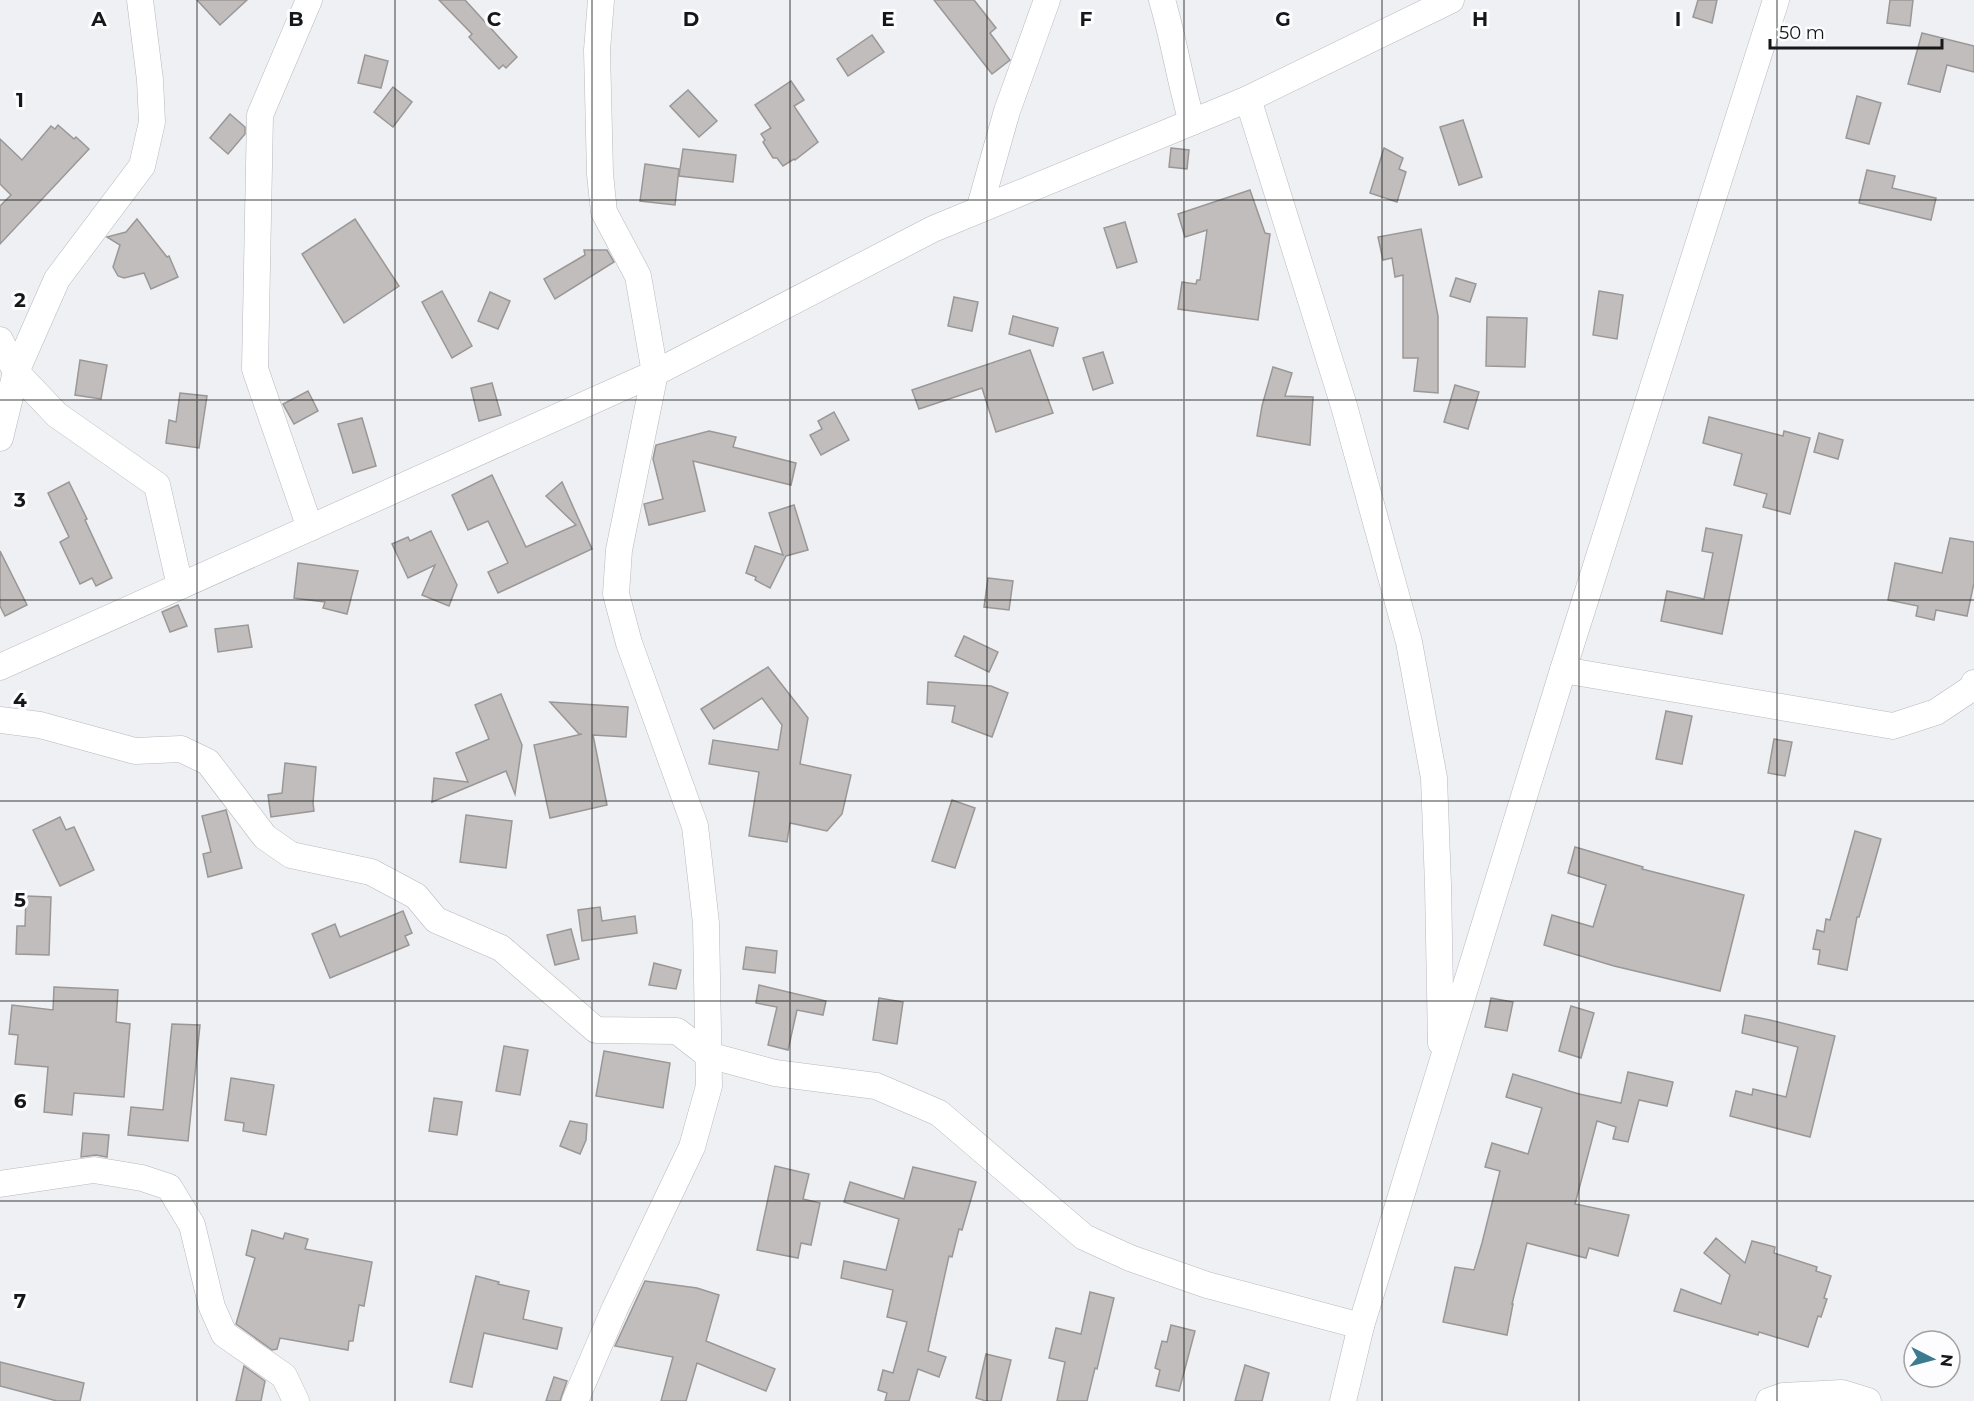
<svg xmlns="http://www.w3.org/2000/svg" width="1974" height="1401" font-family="Montserrat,sans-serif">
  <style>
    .building { fill: #c1bdbc; stroke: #9b9796; stroke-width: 1.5 }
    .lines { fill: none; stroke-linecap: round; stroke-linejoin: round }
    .minor-casing { stroke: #b7b9bc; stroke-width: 27 }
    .minor { stroke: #fff; stroke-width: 26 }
    .grid { fill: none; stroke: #161718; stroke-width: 1.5; stroke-opacity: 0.55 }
    .grid-label { font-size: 20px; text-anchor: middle; font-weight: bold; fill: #161718; stroke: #fdfdff; stroke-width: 6; stroke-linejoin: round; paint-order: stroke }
  </style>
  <rect width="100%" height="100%" fill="#eef0f4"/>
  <g class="building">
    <path d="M197 0H247L220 25Z"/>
    <path d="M439 0H465L517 57 506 68 503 65 499 69 469 37 472 34Z"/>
    <path d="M934 0H974L996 28 990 33 1010 60 992 74Z"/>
    <path d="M1698 0H1717L1712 23 1693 17Z"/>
    <path d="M1890 0H1913L1910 26 1887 23Z"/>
    <path d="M1922 33 1974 46V72L1947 65 1940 92 1908 84Z"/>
    <path d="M872 35 884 52 848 76 837 59Z"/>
    <path d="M365 55 388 61 381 88 358 83Z"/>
    <path d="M791 81 804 100 794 106 818 142 795 160 794 159 783 166 777 158H773L763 142 765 140 761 134 771 128 755 105Z"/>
    <path d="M393 87 412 102 393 127 374 112Z"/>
    <path d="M688 90 717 121 699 137 670 106Z"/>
    <path d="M1857 96 1881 103 1869 144 1846 138Z"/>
    <path d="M230 114 245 127V134L228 154 210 138Z"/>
    <path d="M1463 120 1482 177 1459 185 1440 127Z"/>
    <path d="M58 125 74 139 76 137 89 149 0 244V206L11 195 0 184V139L22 160 51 126 55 129Z"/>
    <path d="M1171 148 1189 150 1187 169 1169 167Z"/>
    <path d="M1384 148 1403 158 1399 169 1406 172 1397 202 1370 193Z"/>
    <path d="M683 149 736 155 733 182 679 176Z"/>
    <path d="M645 164 679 169 675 205 640 201Z"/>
    <path d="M1867 170 1895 176 1892 188 1936 198 1931 220 1859 203Z"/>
    <path d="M1250 190 1265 233 1270 234 1258 320 1178 309 1182 282 1196 284 1197 280H1200L1207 230 1185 237 1178 214Z"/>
    <path d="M137 219 167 257 169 256 178 277 151 289 144 273 124 278 118 276 113 267 120 245 107 237 126 232Z"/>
    <path d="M355 219 399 286 344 323 302 254Z"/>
    <path d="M1125 222 1137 262 1117 268 1104 228Z"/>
    <path d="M1421 229 1438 316V393L1414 391 1418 358H1403V275L1395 277 1392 258 1383 260 1378 237Z"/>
    <path d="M584 250H607L614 262 555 299 544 279 585 255Z"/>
    <path d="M1456 278 1476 284 1470 302 1450 296Z"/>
    <path d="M442 291 472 346 452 358 422 302Z"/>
    <path d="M1599 291 1623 295 1617 339 1593 335Z"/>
    <path d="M490 292 510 301 498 329 478 321Z"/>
    <path d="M954 297 978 302 972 331 948 326Z"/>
    <path d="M1013 316 1058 328 1053 346 1009 334Z"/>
    <path d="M1487 317 1527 318 1525 367 1486 366Z"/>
    <path d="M1030 350 1053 413 996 432 982 388 919 409 912 390Z"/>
    <path d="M1103 352 1113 383 1093 390 1083 358Z"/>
    <path d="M80 360 107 365 101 399 75 395Z"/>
    <path d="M1273 367 1292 373 1285 396 1313 397 1310 445 1257 436 1262 406Z"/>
    <path d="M492 383 501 415 479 421 471 388Z"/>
    <path d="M1455 385 1479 392 1468 429 1444 422Z"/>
    <path d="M308 391 318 411 294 424 283 404Z"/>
    <path d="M180 393 207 396 199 448 166 443 169 420 176 422Z"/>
    <path d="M834 412 849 440 821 455 810 435 822 429 818 421Z"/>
    <path d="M1709 417 1783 436 1784 431 1810 438 1790 514 1763 507 1767 494 1734 485 1742 454 1703 443Z"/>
    <path d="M362 418 376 466 353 473 338 424Z"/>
    <path d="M709 431 736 437 733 447 796 463 791 485 693 461 705 511 649 525 644 504 663 499 653 459 656 445Z"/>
    <path d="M1819 433 1843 440 1838 459 1814 452Z"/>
    <path d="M492 475 526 547 576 525 546 496 562 482 592 549 498 593 488 572 508 563 488 521 468 530 452 495Z"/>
    <path d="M69 482 87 519 85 520 112 578 96 586 92 578 80 584 60 542 69 537 48 493Z"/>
    <path d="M794 505 808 550 786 556 770 588 755 580 756 577 746 573 755 546 783 555 769 513Z"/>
    <path d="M1706 528 1742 535 1722 634 1661 621 1667 591 1704 599 1713 553 1702 551Z"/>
    <path d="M431 531 457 585 449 606 422 595 435 565 408 578 392 544 408 537 410 541Z"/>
    <path d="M1950 538 1974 542V583L1967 616 1936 610 1934 620 1916 616 1918 606 1888 600 1895 563 1942 573Z"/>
    <path d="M0 551 27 605 5 616 0 606Z"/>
    <path d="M298 563 358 571 347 614 323 608 325 602 294 598Z"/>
    <path d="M988 578 1013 581 1009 610 984 607Z"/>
    <path d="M178 605 187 626 170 632 162 612Z"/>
    <path d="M248 625 252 647 218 652 215 629Z"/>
    <path d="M964 636 998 652 989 672 955 656Z"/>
    <path d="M768 667 808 718 800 764 851 775 842 814 827 831 790 823 787 842 749 836 759 772 709 764 713 740 778 750 782 725 762 698 714 729 701 709Z"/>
    <path d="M928 682 991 686 1008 693 992 737 952 722 955 706 927 704Z"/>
    <path d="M501 694 522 745 515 794 506 771 432 802 434 778 468 782 456 753 489 739 475 705Z"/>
    <path d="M550 702 628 707 626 737 593 735 607 805 550 818 534 745 582 734H579Z"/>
    <path d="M1666 711 1692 716 1682 764 1656 759Z"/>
    <path d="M1774 739 1792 742 1785 776 1768 773Z"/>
    <path d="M285 763 316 767 313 803 314 811 271 817 268 795 282 793Z"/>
    <path d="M952 800 975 808 955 868 932 861Z"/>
    <path d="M226 810 242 868 208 877 203 854 211 852 202 816Z"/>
    <path d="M466 815 512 821 506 868 460 862Z"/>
    <path d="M60 817 66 830 74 827 94 870 60 886 33 830Z"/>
    <path d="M1855 831 1881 839 1859 917H1857L1847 970 1818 964 1820 950 1813 949 1817 930 1824 932 1826 919 1830 920Z"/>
    <path d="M1575 847 1643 867 1642 869 1744 895 1720 991 1614 966 1544 945 1552 915 1593 927 1606 885 1568 873Z"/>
    <path d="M26 896 51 897 49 955 16 954 17 926H25Z"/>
    <path d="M600 907 602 921 635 916 637 933 582 941 578 910Z"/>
    <path d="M403 911 412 933 405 936 409 945 330 978 312 934 335 924 340 937Z"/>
    <path d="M571 929 579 959 555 965 547 935Z"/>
    <path d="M746 947 777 951 775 973 743 969Z"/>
    <path d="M654 963 681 970 676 989 649 985Z"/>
    <path d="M759 985 826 1001 823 1015 797 1010 788 1050 768 1045 777 1007 756 1003Z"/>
    <path d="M54 987 118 990 116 1022 130 1024 124 1097 74 1093 72 1115 44 1112 48 1067 15 1064 18 1035 9 1034 12 1005 53 1010Z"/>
    <path d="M879 998 903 1002 897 1044 873 1040Z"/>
    <path d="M1491 998 1513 1002 1507 1031 1485 1027Z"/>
    <path d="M1571 1006 1594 1013 1581 1058 1559 1051Z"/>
    <path d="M1745 1015 1770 1020 1835 1036 1810 1137 1730 1116 1736 1091 1752 1095 1753 1089 1786 1097 1798 1047 1742 1033Z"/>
    <path d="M172 1024 200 1025 188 1141 128 1135 131 1107 163 1110Z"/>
    <path d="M504 1046 528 1050 520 1095 496 1091Z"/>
    <path d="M604 1051 670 1063 663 1108 596 1096Z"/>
    <path d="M1628 1072 1673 1082 1667 1106 1639 1100 1628 1142 1613 1139 1616 1127 1597 1121 1575 1204 1629 1215 1618 1256 1589 1248 1586 1258 1527 1243 1512 1304H1513L1507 1335 1443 1322 1455 1267 1474 1270 1482 1243 1500 1171 1485 1167 1492 1143 1528 1154 1542 1108 1506 1097 1513 1074 1579 1094 1621 1103Z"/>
    <path d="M231 1078 274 1085 266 1135 243 1131 244 1123 225 1120Z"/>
    <path d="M434 1098 462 1102 457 1135 429 1131Z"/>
    <path d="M570 1121 587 1124 586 1140 580 1154 560 1146Z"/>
    <path d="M83 1133 109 1135 107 1157 96 1155 81 1157Z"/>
    <path d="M775 1166 809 1174 803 1199 820 1203 811 1245 801 1243 798 1258 757 1250Z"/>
    <path d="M913 1167 976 1182 962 1230 959 1229 952 1257 949 1256 928 1351 946 1357 939 1377 918 1369 909 1401H885L887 1393 878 1390 883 1370 893 1373 907 1322 887 1317 893 1290 841 1278 844 1261 886 1270 899 1219 844 1202 850 1182 904 1199Z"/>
    <path d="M252 1230 283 1239 285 1233 308 1239 305 1249 372 1262 364 1306 359 1305 353 1341H349L348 1350 280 1338 277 1349 272 1350 236 1324 255 1258 246 1255Z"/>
    <path d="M1716 1238 1745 1263 1752 1241 1775 1247 1774 1253 1817 1267 1816 1271 1831 1276 1824 1298 1827 1299 1821 1317 1818 1316 1808 1347 1759 1332 1758 1335 1674 1311 1681 1289 1721 1304 1730 1275 1704 1253Z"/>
    <path d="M476 1276 499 1282 498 1284 529 1291 523 1319 562 1328 557 1349 484 1333 472 1387 450 1382Z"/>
    <path d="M645 1281 697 1288 719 1295 706 1341 775 1369 766 1391 697 1363 686 1401H661L673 1357 615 1346Z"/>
    <path d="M1090 1292 1114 1298 1097 1369 1095 1368 1087 1401H1057L1065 1362 1049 1358 1056 1328 1081 1334Z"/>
    <path d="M1171 1325 1195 1331 1179 1391 1156 1386 1160 1370 1155 1368 1162 1341 1167 1342Z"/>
    <path d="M986 1354 1011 1360 1001 1401H986L976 1398Z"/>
    <path d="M0 1362 84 1383 80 1401H57L0 1386Z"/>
    <path d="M1245 1365 1269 1373 1262 1401H1235Z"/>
    <path d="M244 1366 265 1381 261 1401H236Z"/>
    <path d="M554 1377 567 1381 560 1401H546Z"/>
  </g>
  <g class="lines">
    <g class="minor-casing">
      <g id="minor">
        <path d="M309 0 260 115 255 369 310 528"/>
        <path d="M1162 0C1174 40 1180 82 1192 122"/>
        <path d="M1248 99 1344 406 1409 642 1434 778 1438 885 1441 1043"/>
        <path d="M979 210 1007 111 1047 0"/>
        <path d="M0 340 16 372 57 415 157 485 180 586"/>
        <path d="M0 438 16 372 57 279 142 166 152 122 150 80 140 0"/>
        <path d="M0 667 655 373 933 229 1248 99 1451 0"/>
        <path d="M1563 670 1893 726 1936 712 1972 688 1974 683"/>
        <path d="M0 720 40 725 135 751 181 749 208 762 265 837 291 855 371 872 416 896 436 920 501 948 596 1030 677 1031 708 1055 775 1073 876 1086 939 1113 1084 1237 1130 1258 1207 1285 1361 1326"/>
        <path d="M0 1184 94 1170 142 1178 169 1187 192 1225 212 1307 224 1334 284 1376 296 1401"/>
        <path d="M575 1401 615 1308 692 1147 709 1086 706 923 695 826 629 643 616 594 619 550 655 373 638 276 604 212 600 174 597 50 601 0"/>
        <path d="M1343 1401 1361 1326 1563 670 1776 0"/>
        <path d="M1769 1401 1783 1396 1842 1393 1868 1401"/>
      </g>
    </g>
    <use href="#minor" class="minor"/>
  </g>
  <path class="grid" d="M197 0V1401M395 0V1401M592 0V1401M790 0V1401M987 0V1401M1184 0V1401M1382 0V1401M1579 0V1401M1777 0V1401M0 200H1974M0 400H1974M0 600H1974M0 801H1974M0 1001H1974M0 1201H1974"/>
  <g class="grid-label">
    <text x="99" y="26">A</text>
    <text x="296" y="26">B</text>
    <text x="494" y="26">C</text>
    <text x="691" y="26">D</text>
    <text x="888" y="26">E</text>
    <text x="1086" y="26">F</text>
    <text x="1283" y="26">G</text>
    <text x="1480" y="26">H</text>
    <text x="1678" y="26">I</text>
    <text x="20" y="107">1</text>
    <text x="20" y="307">2</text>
    <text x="20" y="507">3</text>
    <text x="20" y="707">4</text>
    <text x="20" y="907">5</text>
    <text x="20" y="1108">6</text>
    <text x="20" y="1308">7</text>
  </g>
  <g transform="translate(1932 1359) rotate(96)"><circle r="28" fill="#fdfdff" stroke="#a1a1a3" stroke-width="1.5"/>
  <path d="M0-4.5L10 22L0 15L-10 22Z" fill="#3c7a8f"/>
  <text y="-9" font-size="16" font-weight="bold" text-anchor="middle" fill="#161718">N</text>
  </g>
  <path d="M1770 39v9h172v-9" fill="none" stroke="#161718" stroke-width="3"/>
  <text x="1779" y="39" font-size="18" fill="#161718" stroke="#fdfdff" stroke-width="4.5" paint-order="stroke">50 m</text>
</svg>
